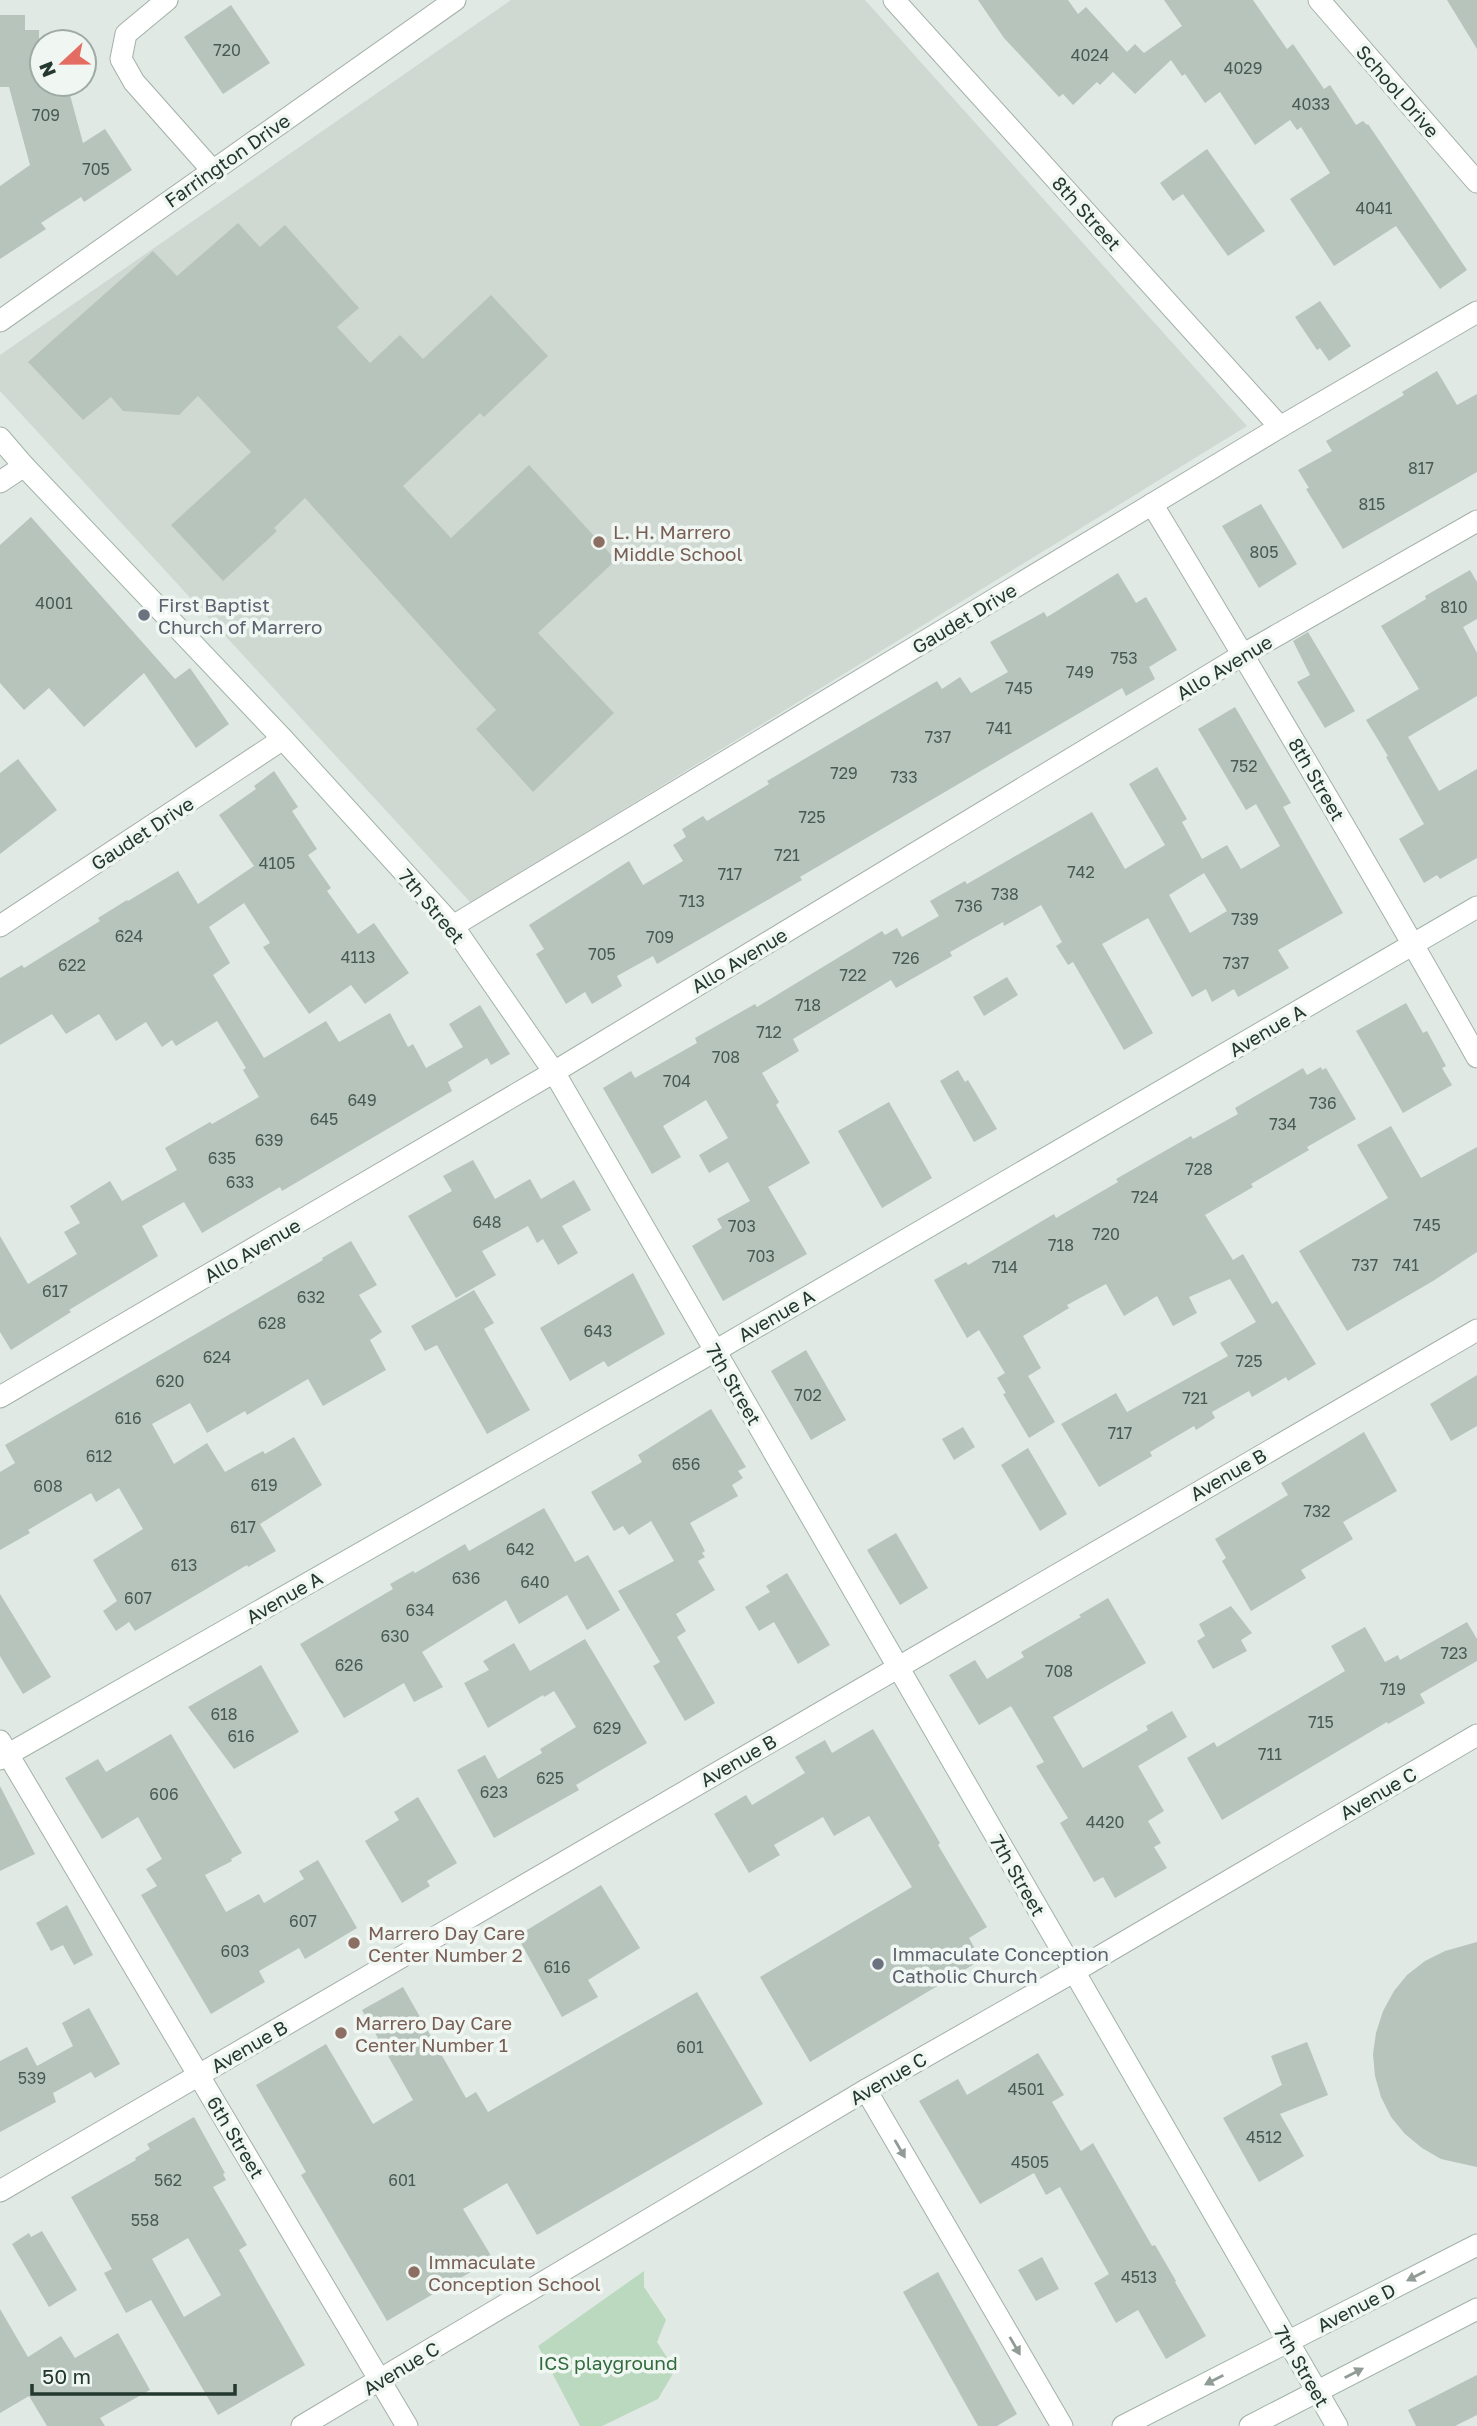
<svg xmlns="http://www.w3.org/2000/svg" width="1477" height="2426" font-family="'Golos Text',sans-serif">
  <style>
    .built { fill: #cfd9d2 }
    .green { fill: #bbd9be }
    .building { fill: #b6c4bc; fill-rule: evenodd }
    .lines { fill: none; stroke-linecap: round; stroke-linejoin: round }
    .street-casing { stroke: #a4b0aa; stroke-width: 23 }
    .secondary-casing { stroke: #a1b4a9; stroke-width: 23 }
    .street { stroke: #fff; stroke-width: 21 }
    .secondary { stroke: #fff; stroke-width: 21 }
    .oneway { fill: #919c96 }
    .education-dot { fill: #8d6e63; stroke: #f0f6f2; stroke-width: 2.5 }
    .worship-dot { fill: #6b7280; stroke: #f0f6f2; stroke-width: 2.5 }
    .labels { text-anchor: middle; dominant-baseline: central; stroke-width: 7; stroke-linejoin: round; paint-order: stroke }
    .number-label { font-size: 16px; fill: #485b52 }
    .street-label { font-size: 19px; fill: #23382e; stroke: #f0f6f2 }
    .education-label { font-size: 19px; fill: #785e54; stroke: #f0f6f2; text-anchor: start }
    .worship-label { font-size: 19px; fill: #5b616d; stroke: #f0f6f2; text-anchor: start }
    .park-label { font-size: 19px; fill: #316b3d; stroke: #f0f6f2 }
  </style>
  <rect width="100%" height="100%" fill="#e0e9e4"/>
  <path class="built" d="M511 0H865L1247 426 471 903 0 391V355Z"/>
  <path class="green" d="M644 2271V2287L666 2320 657 2342 675 2370 658 2399 602 2426H580L538 2346Z"/>
  <g class="building">
    <path d="M978 0H1068L1078 14 1086 7 1127 52 1135 44 1144 53 1182 26 1164 0H1253L1287 49 1293 44 1324 89 1330 85 1356 125 1363 121 1367 125 1368 124 1467 270 1440 289 1396 226 1334 266 1290 199 1330 173 1301 127 1297 130 1290 120 1255 145 1220 92 1205 103 1185 74 1182 76 1171 60 1135 94 1113 72 1100 85 1097 82 1073 105 1063 94 1059 97 1004 38Z"/>
    <path d="M1447 0H1477V49Z"/>
    <path d="M231 5 270 63 223 94 184 37Z"/>
    <path d="M0 15H25V30H39V44H42V84H67L83 143 105 129 132 170 84 202 81 197 41 223 46 229 0 259V186L30 165 9 87H0Z"/>
    <path d="M1207 149 1265 231 1228 256 1183 194 1173 201 1160 183Z"/>
    <path d="M238 223 260 247 285 225 359 308 337 327 370 363 400 335 423 359 491 295 548 356 484 417 480 413 403 486 451 538 529 465 616 560 538 633 614 713 533 792 476 729 496 710 305 498 274 528 277 531 223 581 171 525 251 452 198 396 179 415 123 411 111 397 83 420 28 362 153 251 177 276Z"/>
    <path d="M1320 301 1351 346 1329 361 1320 348 1317 350 1295 317Z"/>
    <path d="M1437 371 1457 405 1477 394V472L1343 549 1306 489 1309 488 1298 470 1332 451 1326 441 1404 395 1402 392Z"/>
    <path d="M1261 504 1297 564 1259 588 1222 526Z"/>
    <path d="M31 517 175 679 190 668 229 724 196 748 144 673 84 727 49 688 24 710 0 683V545Z"/>
    <path d="M1470 570 1477 582V619L1463 627 1477 653V696L1408 737 1439 791 1477 769V858L1440 879 1437 875 1424 883 1399 839 1424 824 1386 757 1388 756 1366 720 1419 689 1381 626 1426 599 1425 596Z"/>
    <path d="M1118 573 1136 603 1146 597 1177 650 1149 667 1155 679 1126 696 1122 688 800 877 802 880 657 964 653 956 617 976 622 986 592 1004 585 992 566 1004 536 954 544 949 529 925 629 861 643 885 683 861 673 845 686 837 682 829 703 816 707 821 769 784 767 781 937 681 942 689 960 677 971 693 1008 672 990 642 1044 612 1047 617Z"/>
    <path d="M1308 632 1355 711 1325 728 1297 682 1310 675 1293 641Z"/>
    <path d="M1235 707 1291 803 1283 807 1343 913 1278 950 1289 968 1238 997 1234 989 1212 1002 1206 989 1192 997 1148 918 1102 944 1153 1033 1124 1050 1073 962 1068 965 1056 946 1062 942 1041 905 1004 926 1003 922 950 952 952 956 896 988 891 980 793 1039 799 1051 762 1073 779 1102 776 1105 810 1163 768 1187 807 1254 723 1301 692 1246 722 1228 717 1219 750 1201 728 1162 709 1173 699 1155 728 1138 706 1100 663 1126 681 1157 652 1174 603 1088 631 1071 635 1078 697 1043 695 1038 755 1004 757 1007 882 931 885 935 897 928 902 937 939 916 930 901 965 881 967 884 1092 812 1125 869 1165 845 1129 784 1157 767 1187 819 1182 822 1202 859 1227 845 1241 869 1280 846 1256 804 1246 810 1198 729ZM1204 873 1227 911 1190 933 1169 895Z"/>
    <path d="M18 759 57 810 0 854V773Z"/>
    <path d="M274 771 298 807 292 811 317 849 308 855 331 888 327 891 358 934 374 923 409 973 365 1004 351 985 309 1014 263 947 270 943 244 903 209 927 230 963 213 975 264 1058 326 1021 339 1042 390 1013 408 1047 413 1044 426 1068 463 1047 449 1024 480 1005 510 1054 491 1065 487 1058 448 1082 452 1091 282 1191 280 1187 202 1233 184 1202 142 1226 158 1256 69 1310 71 1312 11 1350 0 1332V1236L28 1284 77 1254 64 1232 80 1223 70 1206 110 1181 122 1201 177 1170 165 1148 210 1122 212 1124 259 1097 243 1070 246 1068 217 1021 176 1046 172 1040 162 1047 146 1022 116 1041 99 1014 66 1034 52 1014 0 1045V978L22 965 24 968 100 921 98 918 127 900 128 901 178 871 198 904 254 866 219 815 256 789 254 786Z"/>
    <path d="M1007 977 1018 995 984 1016 973 997Z"/>
    <path d="M1406 1003 1423 1033 1427 1031 1446 1066 1442 1068 1452 1085 1403 1113 1356 1031Z"/>
    <path d="M1321 1067 1322 1070 1326 1068 1356 1119 1307 1147 1309 1150 1251 1184 1253 1187 1205 1215 1233 1260 1243 1254 1272 1304 1277 1301 1316 1364 1288 1381 1286 1377 1252 1397 1249 1391 1212 1412 1215 1418 1196 1430 1194 1426 1150 1452 1152 1456 1099 1487 1061 1424 1116 1393 1127 1412 1228 1356 1220 1343 1256 1322 1230 1279 1189 1297 1197 1313 1173 1326 1157 1296 1124 1316 1106 1284 1067 1305 1069 1308 1023 1336 1041 1368 1028 1376 1055 1422 1029 1438 1003 1394 1006 1393 997 1378 1005 1373 979 1330 967 1338 934 1280 966 1262 968 1265 1054 1214 1056 1218 1118 1182 1116 1179 1191 1136 1193 1139 1238 1114 1235 1108 1303 1068 1307 1075Z"/>
    <path d="M958 1070 965 1082 968 1080 997 1129 974 1142 940 1081Z"/>
    <path d="M889 1102 932 1178 882 1208 838 1131Z"/>
    <path d="M1391 1126 1421 1178 1477 1147V1252L1433 1281 1347 1331 1299 1251 1388 1198 1357 1145Z"/>
    <path d="M473 1160 495 1199 530 1179 541 1199 574 1180 591 1210 562 1226 578 1253 558 1265 543 1239 537 1243 528 1226 482 1251 496 1275 456 1298 408 1216 452 1191 443 1176Z"/>
    <path d="M351 1241 377 1285 359 1295 382 1332 370 1340 386 1370 323 1406 308 1379 247 1415 245 1411 207 1433 190 1403 152 1424 174 1464 207 1443 225 1472 263 1451 265 1454 294 1437 322 1485 260 1524 276 1551 248 1567 247 1565 135 1631 129 1622 116 1631 103 1611 117 1601 93 1560 143 1529 119 1488 96 1502 91 1493 28 1530 30 1533 0 1550V1472L15 1463 5 1445 323 1260 322 1258Z"/>
    <path d="M633 1273 665 1334 608 1367 604 1361 570 1381 540 1328Z"/>
    <path d="M474 1290 494 1323 484 1329 530 1410 487 1434 437 1345 425 1351 411 1326Z"/>
    <path d="M806 1350 846 1420 811 1440 771 1371Z"/>
    <path d="M1477 1375V1426L1451 1441 1430 1404Z"/>
    <path d="M711 1409 746 1467 738 1471 743 1478 732 1485 738 1496 690 1523 705 1551 702 1553 705 1557 698 1561 715 1590 676 1614 686 1631 677 1637 715 1703 685 1721 653 1666 660 1662 618 1591 674 1561 651 1521 629 1535 623 1526 614 1531 591 1492 642 1462 638 1455Z"/>
    <path d="M963 1427 975 1447 954 1460 942 1439Z"/>
    <path d="M1364 1432 1397 1491 1343 1522 1353 1539 1301 1570 1306 1578 1251 1611 1222 1561 1226 1558 1215 1539 1288 1495 1281 1483Z"/>
    <path d="M1028 1448 1067 1514 1040 1531 1001 1465Z"/>
    <path d="M544 1508 575 1562 588 1555 620 1610 587 1630 567 1595 519 1624 506 1600 422 1652 443 1687 414 1702 404 1683 344 1718 300 1644 393 1589 390 1584 413 1571 415 1573 465 1544 469 1551Z"/>
    <path d="M896 1533 928 1588 900 1605 867 1550Z"/>
    <path d="M787 1573 830 1645 798 1664 774 1622 759 1631 745 1607 770 1592 766 1586Z"/>
    <path d="M0 1594 51 1677 23 1694 0 1656Z"/>
    <path d="M1108 1598 1146 1663 1053 1717 1083 1768 1148 1730 1146 1726 1172 1711 1187 1737 1138 1766 1164 1811 1148 1821 1161 1843 1154 1847 1167 1868 1115 1898 1103 1877 1094 1882 1060 1823 1068 1818 1036 1766 1044 1762 1011 1706 979 1725 949 1675 975 1660 987 1679 1024 1657 1021 1652 1081 1617 1079 1615Z"/>
    <path d="M1231 1606 1252 1633 1241 1640 1247 1651 1213 1669 1197 1641 1205 1636 1199 1624Z"/>
    <path d="M1467 1622 1477 1639V1661L1420 1694 1425 1703 1388 1724 1387 1722 1222 1820 1187 1758 1214 1742 1217 1747 1345 1671 1331 1646 1365 1627 1385 1662 1398 1655 1400 1660Z"/>
    <path d="M585 1639 647 1743 576 1785 579 1790 494 1838 457 1770 485 1755 498 1779 542 1753 540 1749 576 1727 554 1691 544 1697 543 1695 488 1728 464 1683 489 1670 483 1661 514 1643 530 1671Z"/>
    <path d="M261 1665 299 1732 234 1769 188 1707Z"/>
    <path d="M873 1729 940 1843 938 1845 987 1927 969 1938 981 1960 810 2062 760 1977 912 1887 869 1816 834 1836 823 1817 774 1845 780 1855 749 1873 714 1814 746 1795 752 1805 805 1773 795 1757 825 1740 832 1753Z"/>
    <path d="M171 1734 242 1853 231 1859 232 1861 205 1875 226 1912 259 1894 264 1903 304 1879 299 1871 318 1860 357 1928 305 1959 299 1948 259 1971 265 1982 211 2014 141 1895 157 1886 146 1869 162 1859 138 1817 102 1839 65 1778 98 1759 106 1772Z"/>
    <path d="M0 1786 35 1854 0 1871Z"/>
    <path d="M418 1797 457 1863 427 1881 430 1886 402 1903 365 1841 399 1820 394 1812Z"/>
    <path d="M601 1885 640 1948 588 1980 598 1997 562 2017 517 1936Z"/>
    <path d="M67 1905 93 1955 74 1965 63 1945 51 1951 36 1923Z"/>
    <path d="M1477 1942V2167L1441 2159 1422 2148 1405 2134 1391 2117 1381 2097 1375 2076 1373 2054 1376 2033 1383 2011 1394 1991 1407 1975 1425 1961 1445 1951Z"/>
    <path d="M403 1987 466 2098 476 2092 488 2112 697 1992 763 2104 537 2235 507 2183 463 2209 493 2259 387 2321 301 2175 306 2172 256 2085 326 2044 373 2124 413 2100 362 2010Z"/>
    <path d="M89 2008 120 2064 95 2078 91 2072 53 2093 56 2102 0 2132V2061L27 2047 37 2066 73 2046 62 2023Z"/>
    <path d="M1307 2042 1328 2095 1280 2114 1304 2156 1259 2182 1223 2118 1282 2085 1271 2056Z"/>
    <path d="M1038 2053 1064 2095 1052 2102 1081 2151 1093 2143 1152 2246 1155 2245 1176 2281 1175 2282 1206 2336 1166 2359 1138 2310 1116 2323 1094 2283 1109 2274 1060 2187 1046 2195 1034 2173 980 2204 919 2101 958 2079 967 2095Z"/>
    <path d="M194 2117 225 2173 223 2174 226 2180 213 2187 247 2245 239 2250 305 2365 218 2415 151 2300 126 2313 104 2273 112 2269 71 2197 136 2160 135 2158 150 2149 147 2144ZM188 2238 221 2295 184 2317 152 2259Z"/>
    <path d="M42 2231 77 2290 49 2307 12 2244 29 2233 31 2237Z"/>
    <path d="M1042 2257 1059 2289 1036 2301 1018 2270Z"/>
    <path d="M938 2272 1017 2414 997 2426H978L903 2292Z"/>
    <path d="M0 2309 28 2357 61 2336 75 2358 118 2333 150 2390 100 2418 105 2426H47L29 2396 0 2413Z"/>
    <path d="M1477 2375V2415L1455 2426H1416L1408 2410Z"/>
  </g>
  <g class="lines">
    <g class="street-casing">
      <g id="street">
        <path d="M167 0 126 34 121 59 134 82 212 170"/>
        <path d="M894 0 1280 427"/>
        <path d="M1319 0 1477 182"/>
        <path d="M0 321 455 0"/>
        <path d="M0 482 24 466"/>
        <path d="M1152 504C1263 687 1372 871 1477 1057"/>
        <path d="M0 926 283 739"/>
        <path d="M453 926 1280 427 1477 312"/>
        <path d="M0 1397 554 1072 1244 654 1477 521"/>
        <path d="M0 1741 407 2426"/>
        <path d="M866 2090 1062 2426"/>
        <path d="M0 2191 1477 1330"/>
        <path d="M302 2426 866 2090 1075 1971 1477 1735"/>
      </g>
    </g>
    <g class="secondary-casing">
      <g id="secondary">
        <path d="M0 438 24 466 283 739 453 926 554 1072 1337 2426"/>
        <path d="M0 1759 715 1351 1477 907"/>
        <path d="M1123 2426 1477 2245"/>
        <path d="M1250 2426 1477 2309"/>
      </g>
    </g>
    <use href="#street" class="street"/>
    <use href="#secondary" class="secondary"/>
  </g>
  <defs><path id="oneway-solid" d="M-6-.8H1V-3.2L6.5 0L1 3.2V.8H-6Z" transform="scale(1.75)"/></defs>
  <g class="oneway">
    <use href="#oneway-solid" transform="translate(900 2149) rotate(60)"/>
    <use href="#oneway-solid" transform="translate(1416 2276) rotate(153)"/>
    <use href="#oneway-solid" transform="translate(1015 2346) rotate(60)"/>
    <use href="#oneway-solid" transform="translate(1354 2373) rotate(-27)"/>
    <use href="#oneway-solid" transform="translate(1214 2380) rotate(153)"/>
  </g>
  <g class="education-dot">
    <circle cx="599" cy="542" r="7"/>
    <circle cx="354" cy="1943" r="7"/>
    <circle cx="341" cy="2033" r="7"/>
    <circle cx="414" cy="2272" r="7"/>
  </g>
  <g class="worship-dot">
    <circle cx="144" cy="615" r="7"/>
    <circle cx="878" cy="1964" r="7"/>
  </g>
  <g class="labels">
    <g class="number-label">
      <text x="227" y="50">720</text>
      <text x="1090" y="55">4024</text>
      <text x="1243" y="68">4029</text>
      <text x="1311" y="104">4033</text>
      <text x="46" y="115">709</text>
      <text x="96" y="169">705</text>
      <text x="1374" y="208">4041</text>
      <text x="1421" y="468">817</text>
      <text x="1372" y="504">815</text>
      <text x="1264" y="552">805</text>
      <text x="54" y="603">4001</text>
      <text x="1454" y="607">810</text>
      <text x="1124" y="658">753</text>
      <text x="1080" y="672">749</text>
      <text x="1019" y="688">745</text>
      <text x="999" y="728">741</text>
      <text x="938" y="737">737</text>
      <text x="1244" y="766">752</text>
      <text x="844" y="773">729</text>
      <text x="904" y="777">733</text>
      <text x="812" y="817">725</text>
      <text x="787" y="855">721</text>
      <text x="277" y="863">4105</text>
      <text x="1081" y="872">742</text>
      <text x="730" y="874">717</text>
      <text x="1005" y="894">738</text>
      <text x="692" y="901">713</text>
      <text x="969" y="906">736</text>
      <text x="1245" y="919">739</text>
      <text x="129" y="936">624</text>
      <text x="660" y="937">709</text>
      <text x="602" y="954">705</text>
      <text x="358" y="957">4113</text>
      <text x="906" y="958">726</text>
      <text x="1236" y="963">737</text>
      <text x="72" y="965">622</text>
      <text x="853" y="975">722</text>
      <text x="808" y="1005">718</text>
      <text x="769" y="1032">712</text>
      <text x="726" y="1057">708</text>
      <text x="677" y="1081">704</text>
      <text x="362" y="1100">649</text>
      <text x="1323" y="1103">736</text>
      <text x="324" y="1119">645</text>
      <text x="1283" y="1124">734</text>
      <text x="269" y="1140">639</text>
      <text x="222" y="1158">635</text>
      <text x="1199" y="1169">728</text>
      <text x="240" y="1182">633</text>
      <text x="1145" y="1197">724</text>
      <text x="487" y="1222">648</text>
      <text x="1427" y="1225">745</text>
      <text x="742" y="1226">703</text>
      <text x="1106" y="1234">720</text>
      <text x="1061" y="1245">718</text>
      <text x="761" y="1256">703</text>
      <text x="1365" y="1265">737</text>
      <text x="1406" y="1265">741</text>
      <text x="1005" y="1267">714</text>
      <text x="55" y="1291">617</text>
      <text x="311" y="1297">632</text>
      <text x="272" y="1323">628</text>
      <text x="598" y="1331">643</text>
      <text x="217" y="1357">624</text>
      <text x="1249" y="1361">725</text>
      <text x="170" y="1381">620</text>
      <text x="808" y="1395">702</text>
      <text x="1195" y="1398">721</text>
      <text x="128" y="1418">616</text>
      <text x="1120" y="1433">717</text>
      <text x="99" y="1456">612</text>
      <text x="686" y="1464">656</text>
      <text x="264" y="1485">619</text>
      <text x="48" y="1486">608</text>
      <text x="1317" y="1511">732</text>
      <text x="243" y="1527">617</text>
      <text x="520" y="1549">642</text>
      <text x="184" y="1565">613</text>
      <text x="466" y="1578">636</text>
      <text x="535" y="1582">640</text>
      <text x="138" y="1598">607</text>
      <text x="420" y="1610">634</text>
      <text x="395" y="1636">630</text>
      <text x="1454" y="1653">723</text>
      <text x="349" y="1665">626</text>
      <text x="1059" y="1671">708</text>
      <text x="1393" y="1689">719</text>
      <text x="224" y="1714">618</text>
      <text x="1321" y="1722">715</text>
      <text x="607" y="1728">629</text>
      <text x="241" y="1736">616</text>
      <text x="1270" y="1754">711</text>
      <text x="550" y="1778">625</text>
      <text x="494" y="1792">623</text>
      <text x="164" y="1794">606</text>
      <text x="1105" y="1822">4420</text>
      <text x="303" y="1921">607</text>
      <text x="235" y="1951">603</text>
      <text x="557" y="1967">616</text>
      <text x="690" y="2047">601</text>
      <text x="32" y="2078">539</text>
      <text x="1026" y="2089">4501</text>
      <text x="1264" y="2137">4512</text>
      <text x="1030" y="2162">4505</text>
      <text x="168" y="2180">562</text>
      <text x="402" y="2180">601</text>
      <text x="145" y="2220">558</text>
      <text x="1139" y="2277">4513</text>
    </g>
    <g class="street-label">
      <text transform="translate(1398 91) rotate(49)">School Drive</text>
      <text transform="translate(227 160) rotate(-35)">Farrington Drive</text>
      <text transform="translate(1087 213) rotate(48)">8th Street</text>
      <text transform="translate(964 618) rotate(-31)">Gaudet Drive</text>
      <text transform="translate(1224 667) rotate(-31)">Allo Avenue</text>
      <text transform="translate(1317 779) rotate(60)">8th Street</text>
      <text transform="translate(142 833) rotate(-33)">Gaudet Drive</text>
      <text transform="translate(432 906) rotate(50)">7th Street</text>
      <text transform="translate(739 960) rotate(-31)">Allo Avenue</text>
      <text transform="translate(1267 1030) rotate(-30)">Avenue A</text>
      <text transform="translate(252 1250) rotate(-30)">Allo Avenue</text>
      <text transform="translate(776 1315) rotate(-30)">Avenue A</text>
      <text transform="translate(734 1384) rotate(60)">7th Street</text>
      <text transform="translate(1228 1474) rotate(-30)">Avenue B</text>
      <text transform="translate(284 1597) rotate(-30)">Avenue A</text>
      <text transform="translate(738 1760) rotate(-30)">Avenue B</text>
      <text transform="translate(1378 1793) rotate(-30)">Avenue C</text>
      <text transform="translate(1018 1875) rotate(60)">7th Street</text>
      <text transform="translate(249 2046) rotate(-30)">Avenue B</text>
      <text transform="translate(888 2078) rotate(-30)">Avenue C</text>
      <text transform="translate(236 2137) rotate(59)">6th Street</text>
      <text transform="translate(1356 2307) rotate(-27)">Avenue D</text>
      <text transform="translate(1302 2366) rotate(60)">7th Street</text>
      <text transform="translate(401 2368) rotate(-31)">Avenue C</text>
    </g>
    <g class="education-label">
      <text x="613" y="531">L. H. Marrero<tspan x="613" dy="22">Middle School</tspan></text>
      <text x="368" y="1932">Marrero Day Care<tspan x="368" dy="22">Center Number 2</tspan></text>
      <text x="355" y="2022">Marrero Day Care<tspan x="355" dy="22">Center Number 1</tspan></text>
      <text x="428" y="2261">Immaculate<tspan x="428" dy="22">Conception School</tspan></text>
    </g>
    <g class="worship-label">
      <text x="158" y="604">First Baptist<tspan x="158" dy="22">Church of Marrero</tspan></text>
      <text x="892" y="1953">Immaculate Conception<tspan x="892" dy="22">Catholic Church</tspan></text>
    </g>
    <g class="park-label">
      <text x="608" y="2362">ICS playground</text>
    </g>
  </g>
  <g transform="translate(63 63) rotate(248)"><circle r="33" fill="#f0f6f2" stroke="#9eaaa4" stroke-width="2"/>
  <path d="M0-5L12 26L0 18L-12 26Z" fill="#e46d63"/>
  <text y="-10" font-size="19" font-weight="bold" text-anchor="middle" fill="#23382e">N</text>
  </g>
  <path d="M32 2384v10h203v-10" fill="none" stroke="#23382e" stroke-width="3.5"/>
  <text x="42" y="2384" font-size="21" fill="#23382e" stroke="#f0f6f2" stroke-width="5" paint-order="stroke">50 m</text>
</svg>
